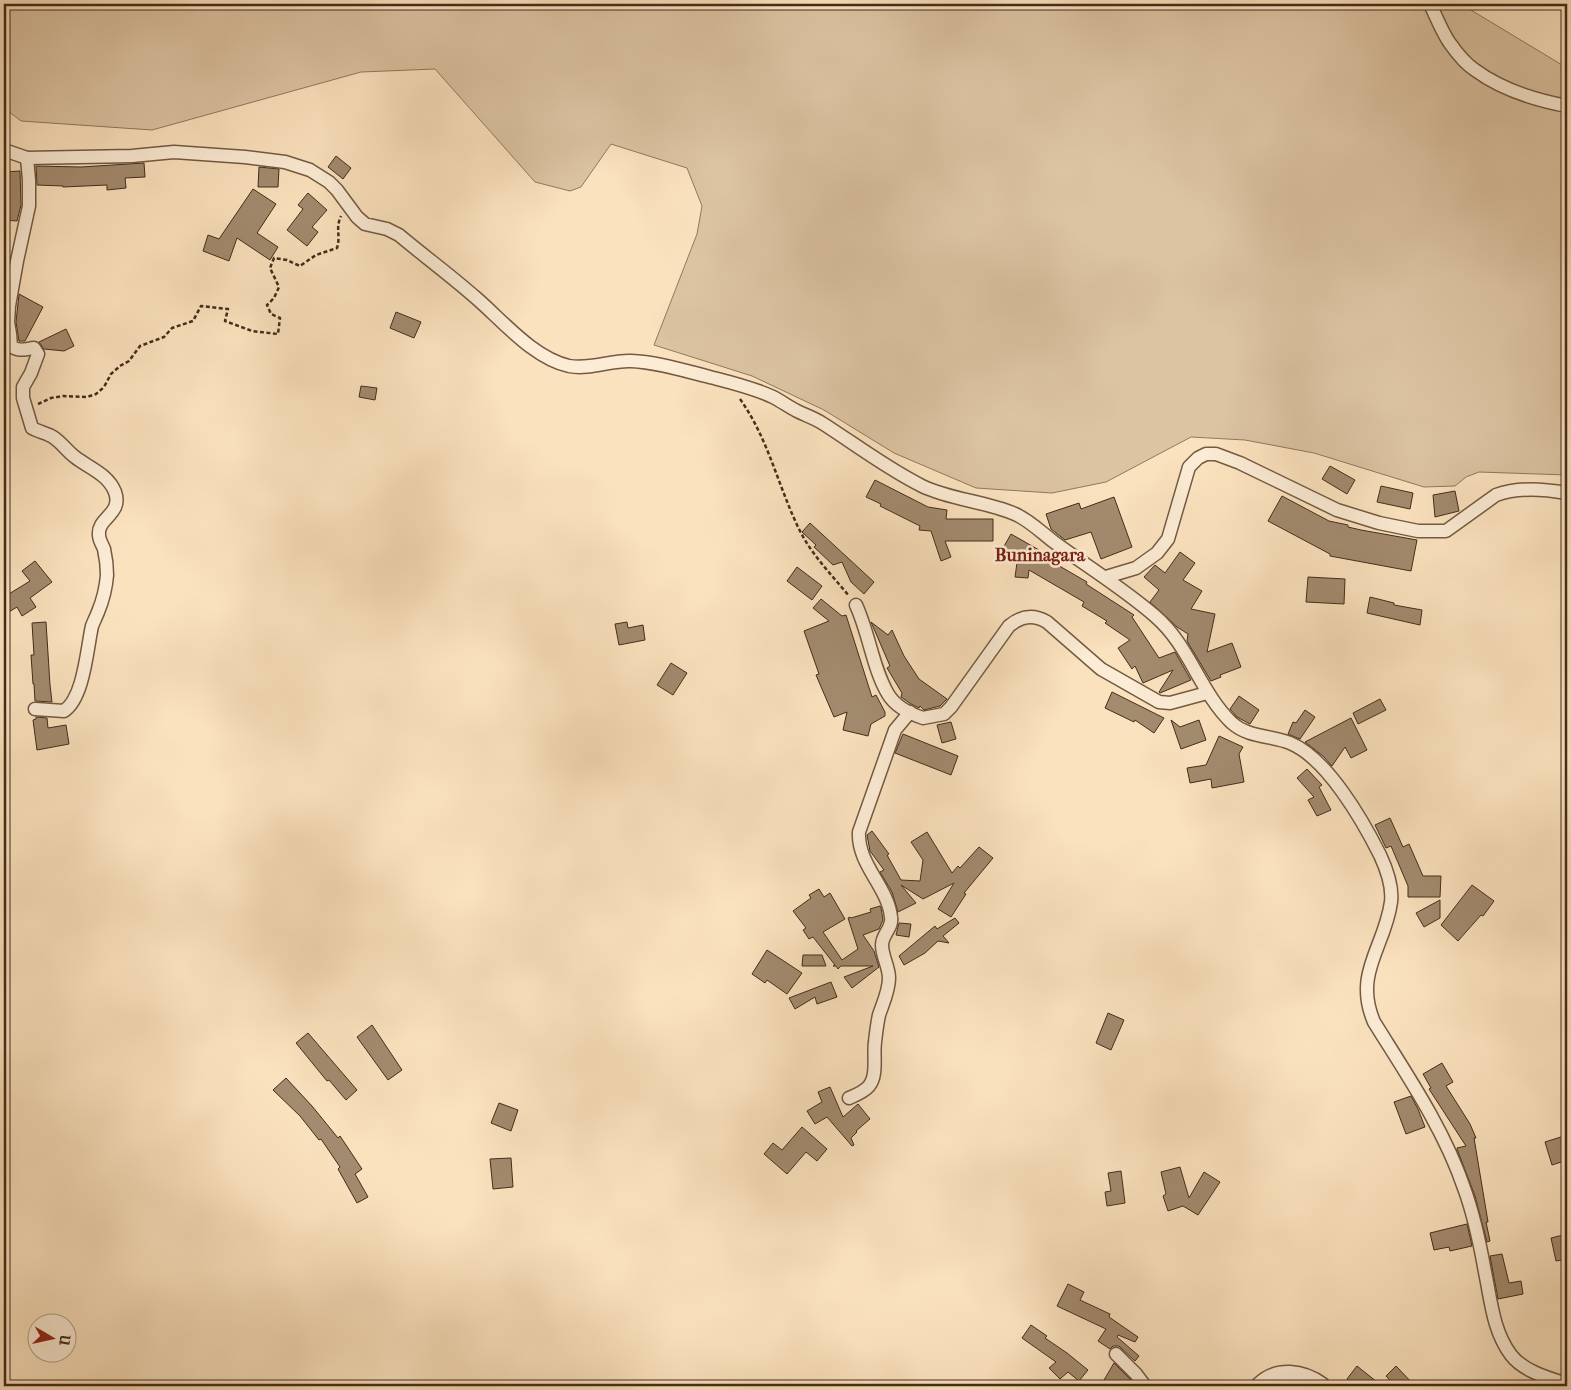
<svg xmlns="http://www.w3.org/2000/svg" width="1571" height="1390" font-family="'IM FELL French Canon',serif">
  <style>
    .green { fill: #dcc3a2; stroke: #90785e }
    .building { fill: #a38b6f; stroke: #442c1a }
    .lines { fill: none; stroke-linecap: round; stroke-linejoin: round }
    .minor-casing { stroke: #725a43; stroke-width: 15 }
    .tertiary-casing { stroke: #725a43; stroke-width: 19 }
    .path { stroke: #442c1a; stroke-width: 2.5; stroke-dasharray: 4 2.5; stroke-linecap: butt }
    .minor { stroke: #fcecd5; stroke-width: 12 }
    .tertiary { stroke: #fcecd5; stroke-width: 16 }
    .labels { text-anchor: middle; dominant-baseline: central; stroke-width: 5; stroke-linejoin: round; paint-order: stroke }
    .quarter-label { font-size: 18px; font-weight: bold; fill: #7a1f14; stroke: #fcecd5 }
  </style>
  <rect width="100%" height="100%" fill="#fbe2be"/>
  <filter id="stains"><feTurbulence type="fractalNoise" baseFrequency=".004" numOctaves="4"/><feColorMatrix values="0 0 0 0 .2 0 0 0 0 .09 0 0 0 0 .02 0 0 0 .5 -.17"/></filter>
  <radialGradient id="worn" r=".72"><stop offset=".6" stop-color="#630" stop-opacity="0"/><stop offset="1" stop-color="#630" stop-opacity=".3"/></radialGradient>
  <path class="green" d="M4 4H1461L1567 68V475L1479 472 1466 477 1455 486 1424 487 1314 453 1245 440 1191 437 1106 482 1052 493 976 488 894 453 824 410 752 376 654 345 697 234 702 206 687 168 611 144 581 187 570 191 535 182 435 69 361 72 152 130 21 121 4 108Z"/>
  <g class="building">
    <path d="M336 156 351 168 343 179 328 167Z"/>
    <path d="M144 163 145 177 125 178 126 188 107 190V185L63 187V186L37 185 36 166 81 167Z"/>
    <path d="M259 167 279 169 278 187H258Z"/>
    <path d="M20 171 21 205 17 221 4 220V172Z"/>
    <path d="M253 189 276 204 257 233 278 247 270 260 237 238 229 261 203 251 208 235 219 239Z"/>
    <path d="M308 193 327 210 312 227 318 232 307 246 287 230 303 209 298 205Z"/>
    <path d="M19 294 43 307 25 341H19L16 322Z"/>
    <path d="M396 312 421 322 414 338 390 328Z"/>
    <path d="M66 329 74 346 64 351 44 349 39 342Z"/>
    <path d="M361 386 377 388 375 400 359 397Z"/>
    <path d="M1330 466 1355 480 1347 494 1322 479Z"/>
    <path d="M875 480 928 507 947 510 946 519H993V541H945L951 557 941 561 931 531 919 530 920 526 880 506 881 504 866 497Z"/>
    <path d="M1381 486 1413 493 1410 509 1377 502Z"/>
    <path d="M1455 491 1459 511 1435 517 1433 495Z"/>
    <path d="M1282 496 1329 521 1348 525V527L1361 530 1417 540 1411 571 1330 556V554L1268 521Z"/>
    <path d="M1114 497 1132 547 1101 559 1091 532 1065 540 1051 529 1046 514 1079 503 1081 509Z"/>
    <path d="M810 523 874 582 864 594 851 582 842 562 833 565 814 547 816 545 802 532Z"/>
    <path d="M1011 534 1039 550 1037 553 1087 582 1086 584 1134 615 1132 617 1159 658 1175 652 1191 680 1160 693 1159 692 1173 670 1143 683 1135 666 1132 669 1118 648 1130 640 1105 623 1107 621 1082 606 1084 602 1029 570 1028 578 1015 577 1018 556 1003 548Z"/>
    <path d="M1180 552 1195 563 1183 580 1202 591 1191 609 1215 614 1207 652 1232 643 1241 667 1220 675 1221 677 1211 681 1187 641 1188 634 1177 627 1150 602 1159 590 1144 577 1155 565 1165 573Z"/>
    <path d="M35 561 52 582 30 598 36 607 22 616 17 607 4 615V597L30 581 22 571Z"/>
    <path d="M797 567 822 586 812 600 787 581Z"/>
    <path d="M1308 577 1345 579 1344 604 1306 602Z"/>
    <path d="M1370 597 1394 603V605L1422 610 1420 625 1367 613Z"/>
    <path d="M821 599 842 616 846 615 872 697 876 695 885 712V716L871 724 868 736 843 730 847 712 834 717 816 675 819 674 804 631 829 621 813 608Z"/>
    <path d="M46 622 50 685 52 702 35 701 34 684H33L31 655H34L32 623Z"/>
    <path d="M627 622 628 628 643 625 645 640 619 645 615 624Z"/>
    <path d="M871 622 888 635 892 630 904 656 919 679 947 699 940 706 924 710 920 706 919 708 911 704 901 697 902 693 887 668 890 666Z"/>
    <path d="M671 663 687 673 673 695 657 685Z"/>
    <path d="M1112 692 1164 718 1154 733 1135 720 1134 722 1105 708Z"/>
    <path d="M1239 696 1259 710 1250 724 1237 717 1230 709Z"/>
    <path d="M1380 699 1386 710 1358 724 1353 713Z"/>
    <path d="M1305 710 1315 717 1300 739 1288 734 1293 722 1296 723Z"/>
    <path d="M36 717 47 718 48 728 66 725 69 744 37 750 33 720 36 719Z"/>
    <path d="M1351 718 1367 750 1351 758 1345 747 1332 766 1323 756 1305 742Z"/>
    <path d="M1171 720 1180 727 1199 720 1206 740 1181 749Z"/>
    <path d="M951 722 956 739 942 743 937 725Z"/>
    <path d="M903 734 958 756 951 775 895 753Z"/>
    <path d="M1219 736 1243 747 1239 754 1244 782 1212 788 1211 779 1190 783 1187 768 1206 765Z"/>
    <path d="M1307 769 1322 785 1319 787 1331 810 1317 816 1308 800 1314 797 1297 778Z"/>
    <path d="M1390 818 1403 847 1409 844 1423 876H1441L1440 897H1408V886L1391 846 1386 848 1375 825Z"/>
    <path d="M872 831 889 854 887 855 901 880 920 881 923 860 911 842 927 832 952 873 958 866 960 868 979 847 993 858 964 893 966 894 951 917 938 909 954 883 923 899 901 885 916 903 898 912 892 892 880 872 884 870 870 851 867 835Z"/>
    <path d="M1472 885 1494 901 1483 916 1481 915 1458 941 1441 925Z"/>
    <path d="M819 889 824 897 830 893 845 919 823 932 842 960 858 949 848 918 850 917 851 918 871 912 870 909 880 906 881 908 883 920 879 929 863 935 874 951 879 967 852 988 844 977 873 966H841L838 969 836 966H833L835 965 813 937 809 939 803 930 806 928 793 911 811 898 809 895Z"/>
    <path d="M1440 900V918L1424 927 1416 913Z"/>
    <path d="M955 918 959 923 943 936 949 943 938 941 925 953 904 965 899 956 935 926 937 929Z"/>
    <path d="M899 923 911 924 909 937 896 935Z"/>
    <path d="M767 950 802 973 787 994 767 980 765 983 752 974Z"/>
    <path d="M803 955H822L826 966H802Z"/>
    <path d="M831 982 837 997 817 1004 815 997 795 1009 789 998Z"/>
    <path d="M1108 1013 1124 1020 1111 1050 1096 1043Z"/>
    <path d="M372 1025 402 1070 388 1080 357 1037Z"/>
    <path d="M308 1033 357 1090 346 1100 329 1080 327 1081 296 1043Z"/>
    <path d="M1442 1063 1453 1082 1446 1086 1470 1124 1476 1138H1474L1488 1222H1486L1490 1241 1487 1242 1475 1196 1457 1149V1148L1466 1146 1429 1089 1431 1088 1423 1074Z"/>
    <path d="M286 1078 312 1106 338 1138 340 1136 362 1169 355 1174 368 1197 357 1203 338 1169 340 1167 321 1139 319 1140 300 1116 273 1090Z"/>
    <path d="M830 1087 843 1117 858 1104 870 1119 856 1131 857 1132 851 1138 854 1145 852 1146 827 1117 815 1124 807 1111 822 1102 818 1092Z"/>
    <path d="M1411 1096 1418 1109 1425 1127 1406 1134 1394 1102Z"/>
    <path d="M499 1103 518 1110 511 1131 491 1123Z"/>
    <path d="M802 1127 827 1149 817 1161 806 1152 787 1174 764 1154 773 1143 782 1150Z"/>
    <path d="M1564 1136 1567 1146V1160L1552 1165 1545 1142Z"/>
    <path d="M511 1158 513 1187 493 1189 490 1159Z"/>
    <path d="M1180 1167 1189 1198 1204 1172 1220 1182 1198 1215 1183 1206 1168 1211 1163 1196 1166 1194 1161 1172Z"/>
    <path d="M1121 1171 1125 1203 1107 1206 1105 1192 1111 1191 1108 1173Z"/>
    <path d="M1467 1224 1472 1246 1450 1251 1449 1247 1434 1250 1430 1233Z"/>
    <path d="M1567 1234V1259L1556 1261 1551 1238Z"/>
    <path d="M1502 1254 1509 1283 1521 1281 1523 1294 1498 1299 1490 1256Z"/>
    <path d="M1068 1284 1084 1292 1080 1300 1110 1314 1109 1317 1138 1337 1135 1342 1118 1335 1117 1337 1139 1356 1135 1361 1119 1346H1113L1110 1349 1098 1341 1106 1329 1057 1306Z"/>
    <path d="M1031 1325 1047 1336 1045 1338 1067 1353 1088 1370 1079 1381 1068 1372 1060 1379 1049 1368 1056 1362 1022 1338Z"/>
    <path d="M1114 1363 1130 1379 1135 1386H1114L1104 1380Z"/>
    <path d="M1357 1366 1382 1386H1356L1347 1379Z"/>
    <path d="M1396 1366 1415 1386H1395L1386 1376Z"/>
  </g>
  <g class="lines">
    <g class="minor-casing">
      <g id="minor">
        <path d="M1430 4C1436 16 1441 30 1449 42 1456 52 1464 63 1475 70 1502 90 1535 100 1567 106"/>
        <path d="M4 150 27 158 132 156 174 152 245 157 285 162 310 170 329 182 337 190 357 217 365 224 387 229 399 235C424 256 450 275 475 297 502 320 533 358 569 366 590 370 611 360 631 361 656 362 682 370 706 376 729 382 752 387 773 397 781 401 789 407 797 411 805 415 814 418 822 423 855 444 886 468 922 486 951 500 985 501 1015 514 1029 520 1042 533 1054 542 1088 567 1124 589 1155 616 1190 646 1199 691 1232 723 1249 738 1270 735 1290 743 1327 758 1363 821 1380 855 1387 870 1393 886 1391 902 1385 947 1353 973 1374 1022 1407 1075 1444 1129 1464 1188 1474 1215 1480 1244 1485 1272 1491 1301 1493 1331 1511 1355 1523 1371 1548 1378 1567 1384"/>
        <path d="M27 158 29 180V206L17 261 9 306 8 322 10 334 11 346C19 352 25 349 34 348L38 354 31 373 23 387V398L32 428C39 432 47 433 53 437 62 443 67 451 75 457 89 468 108 474 115 492 123 514 97 518 99 535 99 540 102 544 104 549 106 558 107 566 107 575 106 588 103 600 98 612 96 617 94 621 92 626 87 648 84 698 64 711L35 709"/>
        <path d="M1106 577 1136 568 1157 553 1168 539 1189 467 1198 458 1206 454H1216L1240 463 1337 510 1379 523 1418 531H1446L1496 495C1519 487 1543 489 1567 493"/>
        <path d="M856 605C869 633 873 669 888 694 895 706 911 714 923 718L944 714 951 707 1009 626C1021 616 1033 614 1047 622L1101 669 1159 702 1170 703 1207 693"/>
        <path d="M849 1098C856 1095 864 1092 869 1086 878 1075 873 1055 875 1042 876 1033 877 1024 879 1015 883 1003 889 991 889 978 889 967 882 956 882 945 882 934 893 928 891 917 888 887 857 864 859 832L895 730 910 712"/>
        <path d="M1116 1354 1136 1374 1145 1386"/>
      </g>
    </g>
    <g class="tertiary-casing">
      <path id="tertiary" d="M1259 1386C1277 1368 1303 1372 1322 1386"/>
    </g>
    <g class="path">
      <path d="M740 399C768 438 778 486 799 529 811 554 831 574 849 596"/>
      <path d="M38 404 51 398 63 396 87 397 96 394 104 387 111 374 120 366 129 361 140 346 164 337 172 328 193 321 201 306 228 309 225 321 252 331 278 334 280 318 271 314 267 305 274 298 279 287 270 268 274 258 287 260 300 266 316 255 337 248C341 235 335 229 341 216"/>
    </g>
    <use href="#minor" class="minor"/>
    <use href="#tertiary" class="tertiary"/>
  </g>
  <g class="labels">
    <g class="quarter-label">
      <text x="1040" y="555">Buninagara</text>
    </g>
  </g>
  <rect width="1571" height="1390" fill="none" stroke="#fbe2be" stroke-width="20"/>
  <rect x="5" y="5" width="1561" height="1380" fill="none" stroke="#442c1a" stroke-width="2.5"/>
  <rect x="10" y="10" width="1551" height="1370" fill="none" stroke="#442c1a"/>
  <g transform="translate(52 1338) rotate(99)"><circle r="24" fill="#fcecd5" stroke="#b29f8a"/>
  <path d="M0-4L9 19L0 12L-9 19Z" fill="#8f2418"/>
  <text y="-8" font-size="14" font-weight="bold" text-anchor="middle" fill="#442c1a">U</text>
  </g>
  <rect width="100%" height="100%" filter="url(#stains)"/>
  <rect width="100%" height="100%" fill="url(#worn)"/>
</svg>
